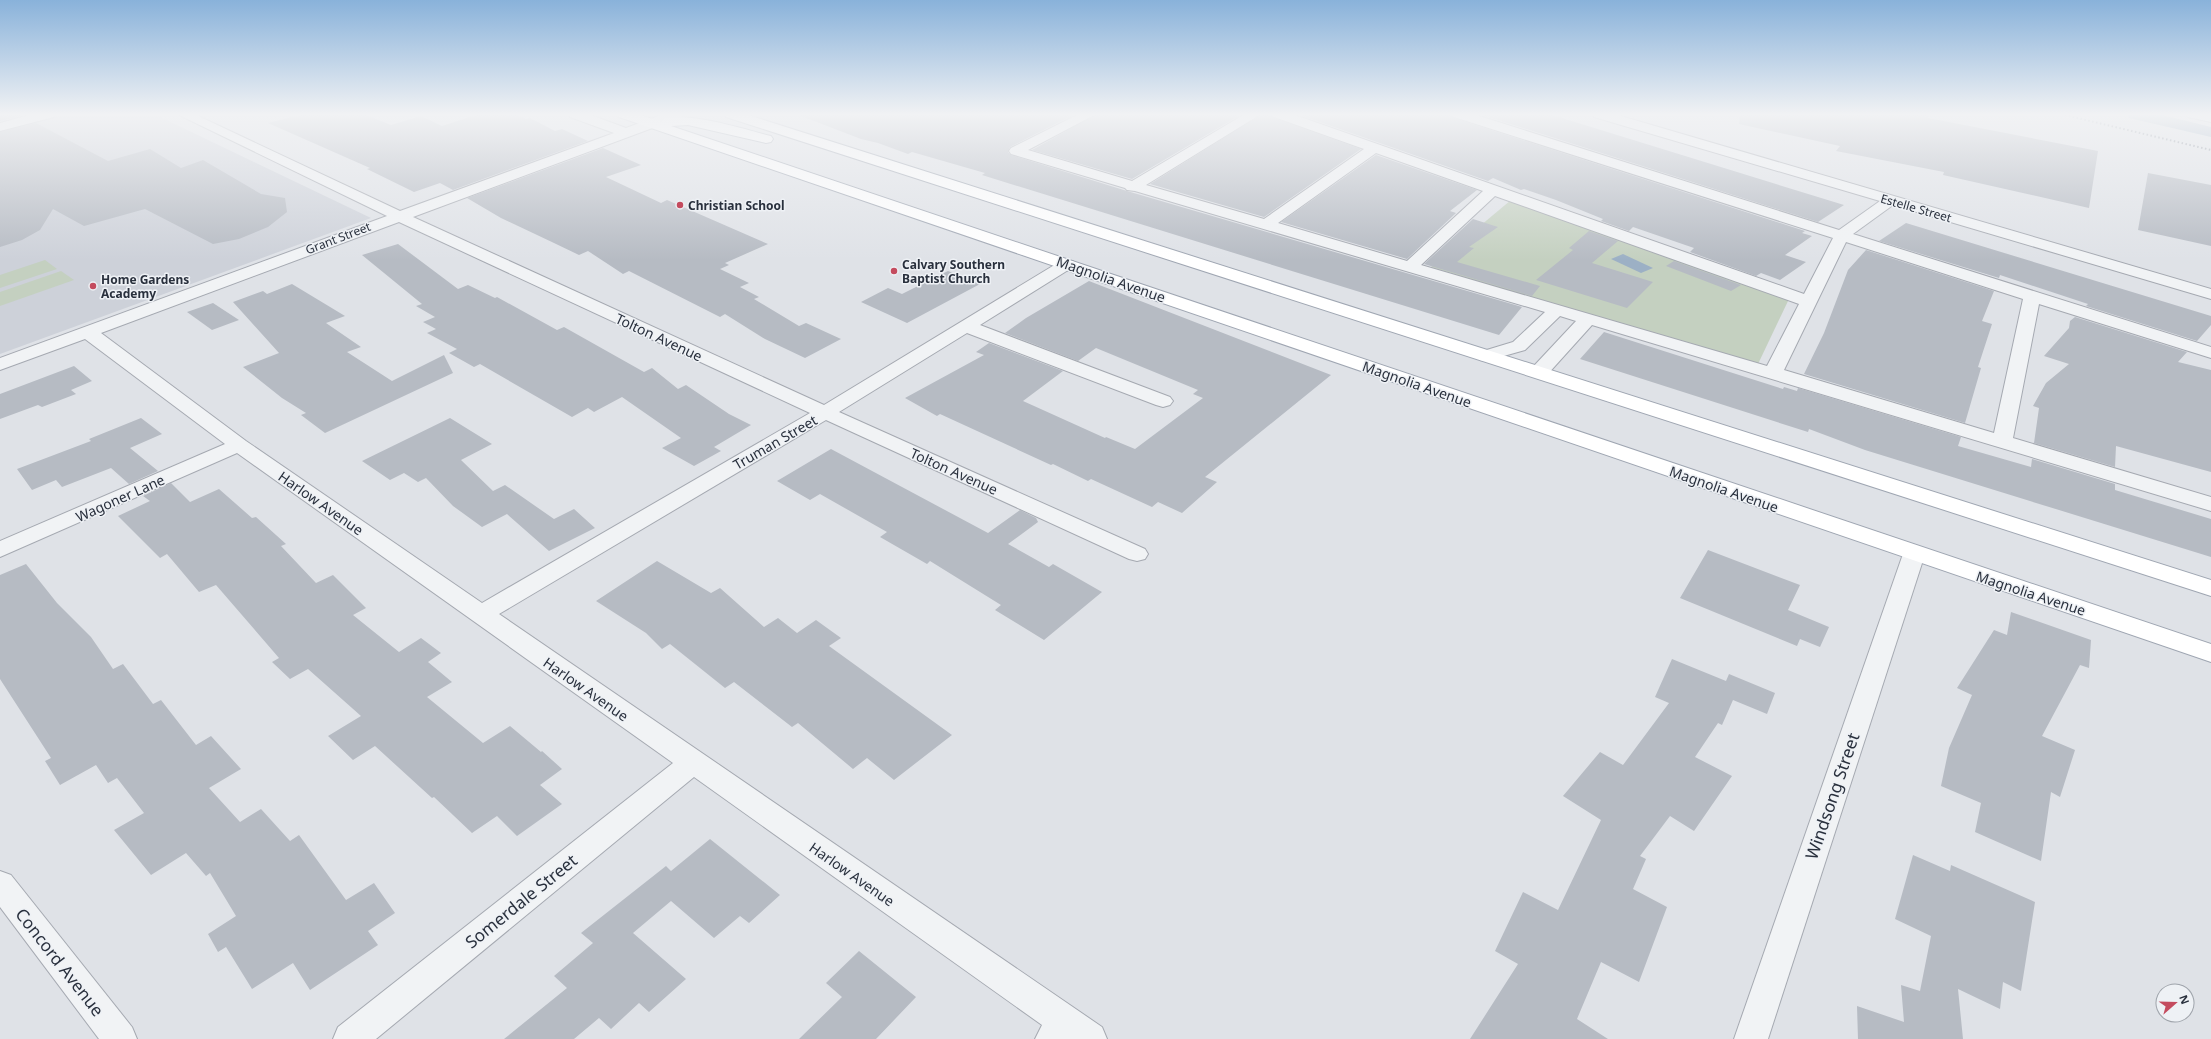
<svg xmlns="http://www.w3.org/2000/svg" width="2211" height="1039" font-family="'Noto Sans',sans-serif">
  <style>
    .built { fill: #cdd1d9 }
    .green { fill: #c4d0c0 }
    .water { fill: #9cb0c5 }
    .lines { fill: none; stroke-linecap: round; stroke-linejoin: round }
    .canal { fill: #9cb0c5; fill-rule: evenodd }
    .building { fill: #b6bbc3 }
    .minor-casing { stroke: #a5a9b1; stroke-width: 2 }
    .major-casing { stroke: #9fa6b2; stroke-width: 2 }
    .minor { fill: #f1f3f5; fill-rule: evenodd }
    .major { fill: #fff; fill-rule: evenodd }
    .rail { stroke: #79828f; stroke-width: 2; stroke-dasharray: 1.5 2.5; stroke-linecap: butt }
    .poi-dot { fill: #c44b5e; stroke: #eef1f5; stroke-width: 1.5 }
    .labels { text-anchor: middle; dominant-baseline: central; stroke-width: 3; stroke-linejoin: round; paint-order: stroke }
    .far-poi-label { font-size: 12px; font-weight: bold; fill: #29303d; stroke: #eef1f5; text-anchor: start }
    .far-street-label { font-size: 12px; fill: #29303d; stroke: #eef1f5 }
    .street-label { font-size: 14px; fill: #29303d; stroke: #eef1f5 }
    .near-street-label { font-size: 17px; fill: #29303d; stroke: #eef1f5 }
  </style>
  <rect width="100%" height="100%" fill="#dfe2e7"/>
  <path class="built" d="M64 114H154L371 218 0 354V131Z"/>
  <g class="green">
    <path d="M1511 200 1789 299 1758 364 1431 267Z"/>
    <path d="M45 260 57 269 0 288V275Z"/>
    <path d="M61 271 74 280 0 306V292Z"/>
  </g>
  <path class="water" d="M1623 254 1653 268 1641 273 1611 259Z"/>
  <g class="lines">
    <path class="canal" d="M2127 114H2158L2211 127V137L2129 118Z"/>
  </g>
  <g class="building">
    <path d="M0 114H19L21 116 0 121Z"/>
    <path d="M304 114H364L391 125 421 116 442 126 479 114H515L526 119 530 118 555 131 562 129 588 141 453 190 440 183 414 192 367 169 370 168 268 123Z"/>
    <path d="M801 114H1075L1010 147 1008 152 1011 155 1127 191 1522 307 1499 335 982 175 985 173 912 152 908 154 878 143 861 139 801 116Z"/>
    <path d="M1097 114H1242L1132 179 1032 150Z"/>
    <path d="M1262 114H1272L1274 118 1361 149 1264 217 1150 184Z"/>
    <path d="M1297 114H1452L1454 118 1805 231 1802 233 1812 236 1785 255 1806 262 1780 280 1761 273 1756 276 1690 252 1694 248 1633 227 1629 231 1601 221 1603 219 1556 200 1524 189 1521 190 1493 178 1488 181Z"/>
    <path d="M1479 114H1549L1844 205 1818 222Z"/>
    <path d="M1740 114H1929L1928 118 2098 151 2089 208 1943 175 1944 172 1836 151 1840 146 1739 124Z"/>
    <path d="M36 123 108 161 150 149 181 168 203 160 261 194 285 198 287 212 268 227 239 239 213 244 145 209 84 226 53 209 40 230 22 240 0 247V132Z"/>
    <path d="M603 148 641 165 606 177 661 203 667 200 768 244 725 263 729 265 720 269 749 283 740 287 759 297 754 299 799 326 806 323 841 339 805 358 765 339 725 314 720 317 629 271 623 274 588 251 579 255 554 243 501 218 467 198Z"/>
    <path d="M1376 155 1477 190 1450 211 1456 213 1407 259 1281 222Z"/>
    <path d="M2148 173 2211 185V246L2138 230Z"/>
    <path d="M1473 219 1498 227 1469 247 1474 248 1457 262 1540 286 1532 296 1424 264Z"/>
    <path d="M1906 223 2211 316V325L2197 341 2086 306 2088 304 2000 275 1999 278 1879 241Z"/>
    <path d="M1589 231 1618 241 1592 263 1653 282 1627 308 1536 280 1573 250 1569 248Z"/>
    <path d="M398 244 458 289 468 285 495 298 497 297 557 330 564 327 644 372 652 368 678 389 686 385 729 414 751 425 714 447 721 451 694 466 662 448 681 438 622 397 594 412 588 408 572 417 480 364 474 367 449 353 457 349 427 333 436 329 423 322 435 317 416 306 422 304 362 255Z"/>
    <path d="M1866 250 1994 291 1982 321 1992 324 1978 367 1981 368 1965 423 1804 374 1824 333 1848 270Z"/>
    <path d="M1674 261 1741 285 1731 291 1666 266Z"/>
    <path d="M948 271 980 284 907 323 861 302 888 288 902 294Z"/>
    <path d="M1089 281 1331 375 1205 477 1217 482 1182 513 1158 502 1152 507 1091 479 1088 481 1053 464 1051 465 940 414 937 416 905 398 984 355 976 352 989 343 1063 371 1023 401 1105 438 1106 437 1135 449 1203 398 1193 394 1198 390 1096 348 1078 361 1005 333 1026 318Z"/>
    <path d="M292 284 345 316 326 323 361 347 347 352 392 381 444 355 453 373 325 433 301 415 306 413 282 398 243 367 279 353 233 302 263 291 267 294Z"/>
    <path d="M213 303 239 320 212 330 187 312Z"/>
    <path d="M2075 317 2187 352 2178 362 2211 370V472L2116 446 2115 467 2034 443 2039 408 2033 406 2046 383 2069 364 2044 356 2069 328 2070 321Z"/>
    <path d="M1604 332 1783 389 1784 387 1797 391 1798 388 1961 437 1958 446 2031 467 2032 459 2115 484V490L2211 519V557L1865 450 1809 429 1808 432 1580 359Z"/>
    <path d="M74 366 92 381 71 390 76 394 42 407 38 405 0 419V394Z"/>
    <path d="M141 418 162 434 130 448 158 471 129 484 111 468 62 487 56 480 32 490 17 469 91 441 89 439Z"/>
    <path d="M450 418 492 444 461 460 493 491 505 485 554 519 574 509 595 528 549 551 507 514 482 527 453 506 426 478 418 482 404 473 390 480 362 461Z"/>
    <path d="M831 449 988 533 1020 510 1036 518 1038 522 1008 544 1049 567 1053 564 1102 592 1044 640 995 610 1001 605 930 561 927 564 880 537 887 532 820 494 810 500 777 481Z"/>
    <path d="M171 483 190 502 219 489 252 518 256 517 286 544 281 546 316 583 333 575 366 608 353 615 399 652 421 638 441 653 428 662 452 682 427 697 483 743 510 726 541 752 542 751 562 769 540 785 562 804 517 836 497 816 472 833 434 797 432 798 375 746 353 760 328 736 361 716 308 669 290 679 272 662 279 658 216 585 199 592 167 554 160 558 118 516 150 501 143 496Z"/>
    <path d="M1708 550 1800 585 1788 610 1829 627 1820 647 1800 639 1797 646 1680 598Z"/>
    <path d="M657 561 711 593 720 588 764 627 778 618 797 633 816 620 841 638 829 646 952 735 894 780 867 758 853 769 798 723 792 727 734 682 725 688 670 644 662 649 646 633 596 601Z"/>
    <path d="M26 564 57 603 91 637 113 669 123 664 153 704 161 700 196 745 211 736 241 769 209 788 240 822 261 809 290 841 299 835 346 900 374 883 395 913 368 931 378 945 310 990 293 963 252 989 226 947 218 952 208 934 236 916 210 873 206 876 186 853 151 875 114 830 144 813 117 778 108 783 96 765 60 785 45 761 51 758 0 679V575Z"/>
    <path d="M2011 612 2091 640 2089 668 2080 665 2042 736 2075 750 2060 797 2051 792 2041 861 1975 832 1981 803 1941 786 1949 748 1972 695 1957 688 1994 630 2007 635Z"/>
    <path d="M1672 659 1726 681 1729 674 1775 693 1767 714 1733 700 1722 725 1718 723 1695 757 1732 776 1694 831 1670 816 1640 856 1646 859 1633 889 1667 907 1639 982 1601 962 1577 1019 1608 1039H1470L1518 964 1495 951 1523 892 1558 910 1601 820 1563 796 1600 752 1623 765 1669 703 1655 697Z"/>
    <path d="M710 839 780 895 749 923 740 916 714 938 671 901 633 933 686 979 649 1012 639 1003 611 1029 599 1018 574 1039H504L567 988 554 976 593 943 581 933 666 866 671 871Z"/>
    <path d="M1913 855 1950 871 1951 865 2035 902 2021 991 2003 982 2000 1009 1958 989 1963 1039H1858L1857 1006 1904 1022 1901 985 1920 991 1931 936 1895 919Z"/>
    <path d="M859 951 916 997 876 1039H799L842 997 826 983Z"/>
  </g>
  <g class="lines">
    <g class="minor-casing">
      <g id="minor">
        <path d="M33 114H55L54 117 0 131V123Z"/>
        <path d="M177 114H194L400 211 614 133 570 117 569 114H588L626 128 664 114H683L682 117 413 217 824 405 1061 261H1073L1075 264 1073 267 980 325 1170 397 1173 401 1170 405 1163 407 1156 405 967 333 839 412 1145 549 1148 554 1145 559 1137 561 1129 559 826 420 499 614 1102 1027 1107 1039H1035L1042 1025 694 777 376 1039H333L338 1027 673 763 237 453 0 557V541L225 444 85 339 0 370V358L387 216ZM399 222 810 413 482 603 246 441 101 333Z"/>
        <path d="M1079 114H1096L1028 150 1132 181 1245 114H1261L1146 185 1264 219 1364 149 1274 117 1273 114H1292L1804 294 1833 238 1454 117 1453 114H1473L1839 230 1880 201 1594 117 1593 114H1614L2211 289V299L1893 205 1853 234 2211 347V358L2039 304 2013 438 2211 497V511L1592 325 1546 376 1539 378 1532 376 1530 372 1532 368 1576 321 1560 316 1525 350 1486 361 1480 360 1477 356 1480 352 1513 342 1545 312 1135 191 1127 190 1125 188 1011 154 1009 151 1011 148ZM1376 153 1483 191 1407 261 1278 223ZM1495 196 1799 304 1767 366 1421 265ZM1846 242 2023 299 1994 433 1784 370Z"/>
        <path d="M2187 114H2211V122L2188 117Z"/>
        <path d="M1914 547 1922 549 1925 554 1768 1039H1734L1903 554 1906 549Z"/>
        <path d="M0 871 11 875 132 1027 137 1039H99L0 907Z"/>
      </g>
    </g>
    <g class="major-casing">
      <g id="major">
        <path d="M618 114H637L662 122 663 119C692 112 742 129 771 136L773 139 771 142 766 143 688 125 671 126 2211 644V662L619 117Z"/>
        <path d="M725 114H745L2211 580V596L726 117Z"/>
      </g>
    </g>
    <use href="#minor" class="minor"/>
    <use href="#major" class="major"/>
    <path class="rail" d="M2061 114 2211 150"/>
  </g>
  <linearGradient id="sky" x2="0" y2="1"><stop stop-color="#89b2da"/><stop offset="0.44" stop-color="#f1f2f4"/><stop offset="1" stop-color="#f1f2f4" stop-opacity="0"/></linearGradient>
  <rect width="2211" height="260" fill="url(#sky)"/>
  <g class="poi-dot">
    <circle cx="680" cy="205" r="4"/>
    <circle cx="894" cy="271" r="4"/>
    <circle cx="93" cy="286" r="4"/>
  </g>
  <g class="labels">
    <g class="far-poi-label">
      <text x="688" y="205">Christian School</text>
      <text x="902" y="264">Calvary Southern<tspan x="902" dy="14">Baptist Church</tspan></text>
      <text x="101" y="279">Home Gardens<tspan x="101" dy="14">Academy</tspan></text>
    </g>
    <g class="far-street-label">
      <text transform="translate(1916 208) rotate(16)">Estelle Street</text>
      <text transform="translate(338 238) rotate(-21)">Grant Street</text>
    </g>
    <g class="street-label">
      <text transform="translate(1111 279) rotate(19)">Magnolia Avenue</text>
      <text transform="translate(659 337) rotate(25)">Tolton Avenue</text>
      <text transform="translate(1417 384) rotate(19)">Magnolia Avenue</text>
      <text transform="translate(775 442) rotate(-30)">Truman Street</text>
      <text transform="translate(954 471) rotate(24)">Tolton Avenue</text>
      <text transform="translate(1724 489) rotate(19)">Magnolia Avenue</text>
      <text transform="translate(120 498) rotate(-24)">Wagoner Lane</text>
      <text transform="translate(321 503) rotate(35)">Harlow Avenue</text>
      <text transform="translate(2031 593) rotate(18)">Magnolia Avenue</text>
      <text transform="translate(586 689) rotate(35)">Harlow Avenue</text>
      <text transform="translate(852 874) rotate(35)">Harlow Avenue</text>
    </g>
    <g class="near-street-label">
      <text transform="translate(1832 796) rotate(-71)">Windsong Street</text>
      <text transform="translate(521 901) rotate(-39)">Somerdale Street</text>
      <text transform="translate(60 962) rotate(52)">Concord Avenue</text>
    </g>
  </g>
  <g transform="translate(2175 1003) rotate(70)"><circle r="19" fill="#eef1f5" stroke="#9fa4ab"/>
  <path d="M0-3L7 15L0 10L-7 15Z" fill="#c44b5e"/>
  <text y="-6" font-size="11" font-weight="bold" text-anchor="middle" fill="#29303d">N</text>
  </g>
</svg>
